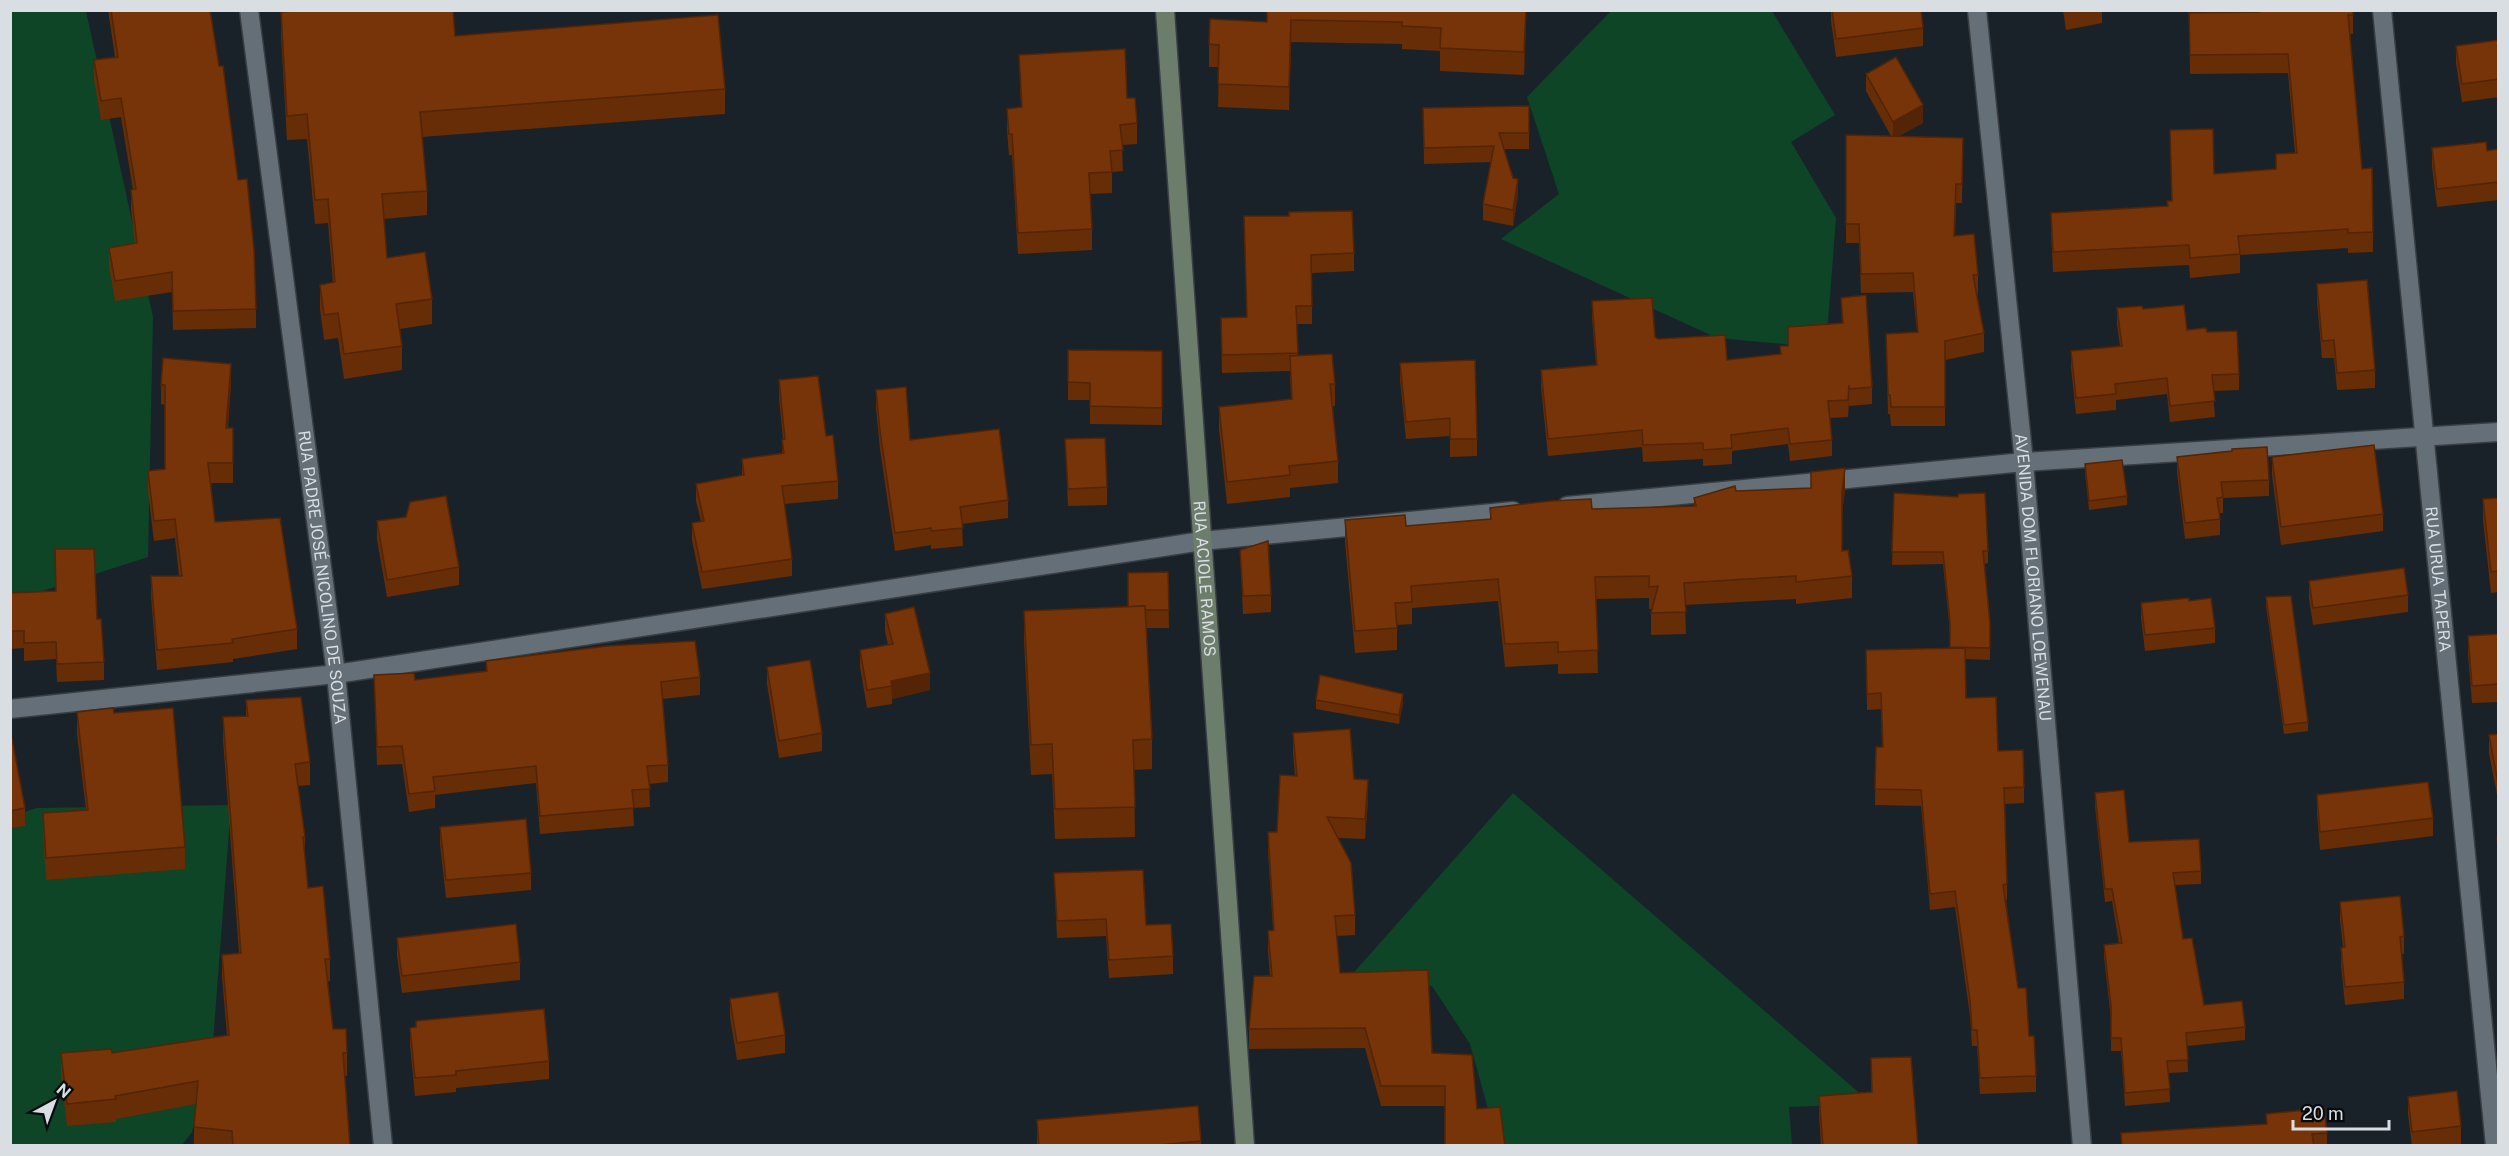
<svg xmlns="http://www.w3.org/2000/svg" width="2509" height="1156" font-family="'Public Sans',sans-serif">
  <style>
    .green { fill: #0d4526 }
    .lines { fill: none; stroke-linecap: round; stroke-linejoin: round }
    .street-casing { stroke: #383e43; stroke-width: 21 }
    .secondary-casing { stroke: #383e43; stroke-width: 21 }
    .street { stroke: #656f77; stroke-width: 18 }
    .secondary { stroke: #6d7d6c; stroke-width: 18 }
    .wall { fill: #662d07 }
    .shaded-wall { fill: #532406 }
    .building { fill: #773408; stroke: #532406; stroke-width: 1.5 }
    .labels { text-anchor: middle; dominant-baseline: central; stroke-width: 4.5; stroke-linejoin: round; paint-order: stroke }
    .street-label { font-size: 16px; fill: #d8dee2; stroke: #070b0e }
  </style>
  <rect width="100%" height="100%" fill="#1a2229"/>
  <g class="green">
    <path d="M10 11H86L153 317 148 557 30 595 10 596Z"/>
    <path d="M1611 11H1772L1835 115 1791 142 1836 218 1826 348 1717 338 1501 239 1559 194 1527 97Z"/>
    <path d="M1513 793 1872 1104 1789 1107 1792 1145H1498L1470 1044 1432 986 1341 987Z"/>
    <path d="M231 805 213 1042 192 1132 182 1145 11 1146V816L37 808Z"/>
  </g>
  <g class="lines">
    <g class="street-casing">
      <g id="street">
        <path id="s1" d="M249 10 336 674 383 1146"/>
        <path id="s2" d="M1977 10 2024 462 2082 1146"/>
        <path id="s3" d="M2382 10 2495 1146"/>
        <path d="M1567 506 2024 462 2498 432"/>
        <path d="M10 709 336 674 1202 541 1513 511"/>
      </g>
    </g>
    <g class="secondary-casing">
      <g id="secondary">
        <path id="s4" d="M1165 10 1245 1146"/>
      </g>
    </g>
    <use href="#street" class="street"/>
    <use href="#secondary" class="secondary"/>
  </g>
  <g class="wall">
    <path d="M108 10H210L256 309V328L173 330 172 292 115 301 109 267V248L135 244 131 209V190H133L121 117 101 120 94 80V60L115 57Z"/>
    <path d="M1267 10 1526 24 1524 75 1440 71V51L1402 49V44L1291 42 1289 110 1218 107 1219 67H1209V44L1267 22Z"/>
    <path d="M1831 10H1921L1923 28V46L1836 57 1831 21Z"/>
    <path d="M2063 10H2102V23L2066 30Z"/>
    <path d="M2257 10H2353V34H2349L2362 169 2373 232V252L2348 253V248L2240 255V273L2190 278 2189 265 2053 272 2051 232V213L2167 206 2172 201 2170 130 2214 174 2276 169 2295 153 2288 73 2190 74 2189 13 2258 12Z"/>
    <path d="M281 12 455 36 725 89V114L422 137 427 191V215L384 219 387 258 432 299V324L400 329 402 346V370L344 379 338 338 324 340 320 309V285L333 283 328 223 315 224 307 139 287 140 281 36Z"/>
    <path d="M2499 40V97L2462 102 2456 63V46Z"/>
    <path d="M1019 55 1127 98 1137 123V144L1122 145 1123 171 1112 172V193L1090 194 1092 229V250L1018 254 1012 155H1009L1007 130V109L1021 108Z"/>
    <path d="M1866 74 1923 123 1899 136 1963 138 1962 203H1956L1955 236 1978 275V294H1977L1984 333V352L1945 360V426H1891L1890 414H1888L1886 334 1917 332 1913 292 1861 293 1859 243H1846V135L1891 136 1866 91Z"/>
    <path d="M1529 106V149H1504L1518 195 1513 226 1483 220V204L1491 162 1424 164 1423 108Z"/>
    <path d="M2432 148 2487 151 2499 149V200L2437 207 2432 166Z"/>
    <path d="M1244 216 1354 253V271L1312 273V324H1297L1298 356 1335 384V406H1332L1338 461V483L1290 488V497L1227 504 1219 429V407L1291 399 1290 371 1222 373 1221 318 1247 317Z"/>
    <path d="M2317 284 2375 370V388L2337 390 2334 358H2322L2317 302Z"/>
    <path d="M1841 298 1872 387V404L1849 406V402L1848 417 1830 418 1832 440V456L1790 461 1788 444 1732 451V464L1703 466V459L1643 462 1642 447 1548 456 1541 387V370L1596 365 1592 318V301L1658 339 1727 360 1780 354V346H1788V327L1842 323Z"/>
    <path d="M2117 308 2143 309 2187 330 2207 332 2239 374V390L2213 391 2215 417 2170 422 2167 394 2116 400V410L2076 414 2071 367V351L2120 346 2117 324Z"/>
    <path d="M1068 350 1162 351V425L1090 424V400H1068Z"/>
    <path d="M1400 363 1477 439V456L1450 457V436L1406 439 1400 380Z"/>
    <path d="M779 380 826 436 838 481V499L784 504 792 559V576L702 589 692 540V523L701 521 696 501V484L742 475V459L782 454 783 439 779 398Z"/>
    <path d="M231 383 228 428H233V483H211L215 522 297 629V649L233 659V662L157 670 151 596V576H179L175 538 154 541 148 491V471L165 469V405L161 404V385Z"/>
    <path d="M876 390 910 440 1008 500V518L962 524 963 546 931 549V545L895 551 880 449 876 408Z"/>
    <path d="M1065 439 1107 487V505L1068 506Z"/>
    <path d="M2232 451 2269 480V496L2223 498V513H2220V535L2185 539 2177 473V457Z"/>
    <path d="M2272 457 2383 514V531L2281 545 2272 475Z"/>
    <path d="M2085 464 2127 496V505L2089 510 2085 473Z"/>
    <path d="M1845 490 1842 514V551L1852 576V598L1796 604V599L1685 605 1686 634 1651 635V613L1652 609H1649V598L1596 599 1598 673 1558 674V664L1505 667 1498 601 1412 608V624L1397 625V650L1355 653 1345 542V520L1406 526 1490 519V508L1592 509 1694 506V498L1736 491Z"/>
    <path d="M1894 493 1988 551V563L1985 564 1990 623V660L1965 659 1966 698 1998 751 2024 787V803L2005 804 2007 884V900H2006L2018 988 2029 1036 2036 1076V1092L1980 1094 1977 1046H1972L1970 1016 1955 907 1930 910 1921 806 1875 805 1876 747H1882L1881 709 1867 710 1866 650 1950 648V632L1943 564 1892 565Z"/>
    <path d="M2499 498V592L2491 593 2483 520V499Z"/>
    <path d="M377 521 459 567V585L387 597 377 539Z"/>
    <path d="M55 549 97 619 104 662V680L57 682 56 659 24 661V648L10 649V593L56 591Z"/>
    <path d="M1240 550 1271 595V612L1243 614Z"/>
    <path d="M1168 572 1169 628H1146L1152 739V769L1134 770 1135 837 1055 839 1052 774 1031 775 1024 641V611L1128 607Z"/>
    <path d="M2309 581 2408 595V612L2313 625 2309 598Z"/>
    <path d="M2266 597 2308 722V731L2284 734 2266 606Z"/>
    <path d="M2141 603 2215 628V643L2145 651 2141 618Z"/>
    <path d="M885 614 930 690 892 699V704L867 708 860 667V650L888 645 885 631Z"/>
    <path d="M2499 634V702L2472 703 2468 654V636Z"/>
    <path d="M486 661 700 677V695L662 699 668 765V782L649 784 650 807 633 808 634 826 540 834 536 783 435 795V808L409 812 402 764 377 765 374 675 415 680 486 672Z"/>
    <path d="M767 667 822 733V751L779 758 767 684Z"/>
    <path d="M246 700 310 762V785L298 786 305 837V856L308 888 330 959V981L327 982 333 1029 347 1053V1076H345L350 1146H194V1127L196 1104 116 1119V1122L67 1126 61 1076V1053H112L227 1035 222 977V955L239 953 223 740V717H246Z"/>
    <path d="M1316 700 1403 703 1399 724 1316 709Z"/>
    <path d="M77 712 114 713 185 847V869L46 880 43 835V813L86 810 77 734Z"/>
    <path d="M1293 733 1354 779 1368 800 1365 839 1338 838 1355 915V935L1337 936 1340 973 1432 1053 1477 1109 1505 1146 1445 1106H1381L1365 1048 1249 1049V1029L1270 976 1268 951V931L1273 930 1268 852V832H1277L1295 776 1293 753Z"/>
    <path d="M2499 734V805L2489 753V735Z"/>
    <path d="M10 739 25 808V826L10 828Z"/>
    <path d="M2095 793 2129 842 2201 871V884L2175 885 2183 939 2204 1005 2245 1027V1040L2187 1046 2188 1072 2169 1073 2170 1102 2125 1106 2121 1051H2111V1019L2104 957V945L2119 943 2112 901 2105 902 2095 806Z"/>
    <path d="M2317 795 2433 818V836L2320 850 2317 813Z"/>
    <path d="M440 827 531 873V890L446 898 440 844Z"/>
    <path d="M2497 838H2499V871L2497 856Z"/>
    <path d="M1054 873 1146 925 1173 956V974L1109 978 1106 936 1057 938Z"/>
    <path d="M2340 902 2404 936V954H2402L2404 982V999L2345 1005 2341 965V948L2343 947 2340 920Z"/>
    <path d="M397 938 520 962V980L402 993 397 955Z"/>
    <path d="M730 999 785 1035V1053L737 1060 730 1017Z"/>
    <path d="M410 1028 549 1061V1079L456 1088V1092L415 1096 410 1045Z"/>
    <path d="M1871 1058 1918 1146H1821L1819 1115V1096L1871 1092Z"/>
    <path d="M2408 1097 2461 1126V1144L2447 1146H2412L2408 1114Z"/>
    <path d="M2266 1114 2327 1133V1146H2121V1133L2266 1124Z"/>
    <path d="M1037 1120 1201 1141V1146H1037Z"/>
  </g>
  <g class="shaded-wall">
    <path d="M1526 10V24L1524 75V52Z"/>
    <path d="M1291 20V42L1289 110V87Z"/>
    <path d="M1923 105V123L1893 139V122Z"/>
    <path d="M1518 179V195L1513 226V210Z"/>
    <path d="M231 364V383L226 447V428Z"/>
    <path d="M1845 468V490L1842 514V492Z"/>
    <path d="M930 673V690L892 699 891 681Z"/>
    <path d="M1403 694V703L1399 724V715Z"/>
    <path d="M1368 780V800L1365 839V819Z"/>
  </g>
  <g class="building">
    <path d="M111 10H210L219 66H223L238 180 247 179 254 250 256 309 173 311 172 272 115 281 109 248 137 243 131 190 136 189 121 98 101 101 94 60 118 57Z"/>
    <path d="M305 10H453L455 36 718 15 725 89 420 112 427 191 382 194 387 258 425 252 432 299 396 304 402 346 344 354 338 313 324 315 320 285 335 282 328 199 315 200 307 114 287 116 281 12Z"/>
    <path d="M1267 10H1526L1524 52 1440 48 1441 28 1402 26V22L1291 20 1289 87 1218 84 1219 45 1209 44 1210 19 1267 22Z"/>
    <path d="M1832 10H1921L1923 28 1836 39Z"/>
    <path d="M2258 10H2353V15H2348L2362 169 2372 168 2373 232 2348 233V229L2238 236 2240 254 2190 258 2189 245 2053 252 2051 213 2168 206 2167 201H2172L2170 130 2213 129 2214 174 2276 169V154L2297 153 2288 54 2190 55 2189 13 2259 12Z"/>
    <path d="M2499 40V79L2462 84 2456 46Z"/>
    <path d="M1125 49 1127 98H1135L1137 123 1120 125 1123 150 1110 151 1112 172 1089 173 1092 229 1018 233 1012 134H1009L1007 109 1022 107 1019 55Z"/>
    <path d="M1896 57 1923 105 1893 122 1866 74Z"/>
    <path d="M1529 106V133H1499L1513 178 1518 179 1513 210 1483 204 1494 146 1424 148 1423 108Z"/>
    <path d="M1846 135 1963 138 1962 184H1956L1954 236 1974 234 1978 275H1973L1984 333 1945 341V407H1891L1890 395H1888L1886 334 1918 332 1913 273 1861 274 1859 224H1846Z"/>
    <path d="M2486 142 2487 151 2499 149V182L2437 189 2432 148Z"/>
    <path d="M1352 211 1354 253 1311 255 1312 306H1296L1298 353 1222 355 1221 318 1247 317 1244 216H1289V212Z"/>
    <path d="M2367 280 2375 370 2337 373 2334 340 2322 341 2317 284Z"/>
    <path d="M1866 295 1872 387 1849 389V385L1848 400 1828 401 1832 440 1790 444 1788 428 1731 435 1732 448 1703 450V443L1643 445 1642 430 1548 439 1541 370 1597 365 1592 301 1652 298 1655 337 1658 339 1725 335 1727 360 1781 354 1780 346H1788V327L1843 323 1841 298Z"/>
    <path d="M2184 305 2187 330 2206 328 2207 332 2237 331 2239 374 2212 375 2215 401 2170 406 2167 378 2115 384 2116 394 2076 398 2071 351 2122 346 2117 308 2142 306 2143 309Z"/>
    <path d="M1068 350 1162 351V408L1090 406V383L1068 382Z"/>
    <path d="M1332 354 1335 384H1330L1338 461 1289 466 1290 475 1227 482 1219 407 1292 399 1290 356Z"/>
    <path d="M163 358 231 364 226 428H233V463H208L215 522 280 518 297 629 232 639 233 643 157 650 151 576H182L175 519 154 521 148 471 165 469V385H161Z"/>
    <path d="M1475 360 1477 439H1450V418L1406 422 1400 363Z"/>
    <path d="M818 376 826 436 833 435 838 481 782 486 792 559 702 572 692 523 704 521 696 484 744 475 742 459 784 453 782 440 785 439 779 380Z"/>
    <path d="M906 387 910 440 999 429 1008 500 960 507 963 528 931 531V528L895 533 880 431 876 390Z"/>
    <path d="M1105 438 1107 487 1068 489 1065 439Z"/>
    <path d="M2374 445 2383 514 2281 527 2272 457Z"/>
    <path d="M2267 447 2269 480 2221 482 2223 497 2217 498 2220 519 2185 523 2177 457 2232 451V449Z"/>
    <path d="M2122 460 2127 496 2089 501 2085 464Z"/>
    <path d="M1845 468 1842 492V551L1848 550 1852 576 1796 582V576L1684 583 1686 612 1651 613 1658 586 1649 587V576L1595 577 1598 650 1558 652V642L1505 644 1498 579 1411 586 1412 602 1395 603 1397 628 1355 631 1345 520 1405 515 1406 526 1491 519 1490 508 1551 501 1591 499 1592 509 1696 506 1694 498 1735 486 1736 491 1811 488V472Z"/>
    <path d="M1894 493 1958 497V494L1985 493 1988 551H1983L1990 623V648L1950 647V622L1943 552H1892Z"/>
    <path d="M446 496 459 567 387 580 377 521 406 517 410 502Z"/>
    <path d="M2499 498V571L2491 572 2483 499Z"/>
    <path d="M1268 541 1271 595 1243 596 1240 550Z"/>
    <path d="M55 549H94L97 619H101L104 662 57 664 56 642 24 643V631H10V593L56 591Z"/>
    <path d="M2404 568 2408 595 2313 608 2309 581Z"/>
    <path d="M1168 572 1169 610H1145V606L1128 607V573Z"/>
    <path d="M2291 596 2308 722 2284 725 2266 597Z"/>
    <path d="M2189 598V601L2211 598 2215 628 2145 635 2141 603Z"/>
    <path d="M1145 606 1152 739 1133 740 1135 807 1055 809 1052 744 1031 745 1024 611Z"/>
    <path d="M914 607 930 673 891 681 892 686 867 690 860 650 893 644 885 614Z"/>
    <path d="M2499 634V684L2472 686 2468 636Z"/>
    <path d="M695 641 700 677 661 682 668 765 647 766 650 789 632 790 634 808 540 816 536 766 433 777 435 791 409 794 402 746 377 747 374 675 414 673 415 680 487 671 486 661 607 646Z"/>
    <path d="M1965 648 1966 698 1996 697 1998 751 2023 750 2024 787 2004 788 2007 884 2003 885 2018 988H2026L2029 1036H2034L2036 1076 1980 1078 1977 1030H1972L1970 1000 1955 891 1930 894 1921 790 1875 789 1876 747H1883L1881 693 1867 694 1866 650Z"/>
    <path d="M810 660 822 733 779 741 767 667Z"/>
    <path d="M1320 675 1403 694 1399 715 1316 700Z"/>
    <path d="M301 697 310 762 295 764 305 837H303L308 888 323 886 330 959H325L333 1029H346L347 1053H343L350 1146H233L232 1131 194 1127 198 1081 115 1096 116 1099 67 1104 61 1053 111 1049 112 1053 229 1035 222 955 241 953 223 717 248 716 246 700Z"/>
    <path d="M113 708 114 713 173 708 185 847 46 858 43 813 88 810 77 712Z"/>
    <path d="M1350 729 1354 779 1368 780 1365 819 1327 817 1351 863 1355 915 1335 916 1340 973 1428 970 1432 1053 1472 1055 1477 1109 1500 1107 1505 1146H1445V1086H1381L1365 1028 1249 1029 1254 976H1272L1268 931 1274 930 1268 832H1277L1280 775 1297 776 1293 733Z"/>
    <path d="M2499 734V788L2489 735Z"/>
    <path d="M10 739H12L25 808 10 811Z"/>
    <path d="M2428 782 2433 818 2320 832 2317 795Z"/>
    <path d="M2124 790 2129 842 2199 839 2201 871 2173 873 2183 939 2192 938 2204 1005 2242 1001 2245 1027 2186 1033 2188 1060 2167 1061 2170 1089 2125 1093 2121 1038H2111V1006L2104 945 2122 943 2112 889H2105L2095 793Z"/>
    <path d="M526 819 531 873 446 880 440 827Z"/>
    <path d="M2497 838H2499V853Z"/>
    <path d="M1143 870 1146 925 1171 924 1173 956 1109 960 1106 919 1057 921 1054 873Z"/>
    <path d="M2400 896 2404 936 2400 937 2404 982 2345 987 2341 948 2345 947 2340 902Z"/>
    <path d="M516 924 520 962 402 976 397 938Z"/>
    <path d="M778 992 785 1035 737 1043 730 999Z"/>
    <path d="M544 1009 549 1061 456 1071V1075L415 1078 410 1028 416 1027V1021Z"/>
    <path d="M1911 1057 1918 1146H1823L1819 1096 1872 1092 1871 1058Z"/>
    <path d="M2457 1091 2461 1126 2412 1132 2408 1097Z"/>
    <path d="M1198 1106 1201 1141 1148 1146H1039L1037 1120Z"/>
    <path d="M2324 1108 2327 1133 2312 1134 2314 1146H2122L2121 1133 2267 1124 2266 1114Z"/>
  </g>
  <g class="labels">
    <g class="street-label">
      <text stroke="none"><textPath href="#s1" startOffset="572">RUA PADRE JOSÉ NICOLINO DE SOUZA</textPath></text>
      <text stroke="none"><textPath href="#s4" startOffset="570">RUA ACIOLE RAMOS</textPath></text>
      <text stroke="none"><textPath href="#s2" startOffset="570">AVENIDA DOM FLORIANO LOEWENAU</textPath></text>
      <text stroke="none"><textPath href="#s3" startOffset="572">RUA URUA TAPERA</textPath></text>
    </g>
  </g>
  <rect width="2509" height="1156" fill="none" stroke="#d8dee2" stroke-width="24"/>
  <g transform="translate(54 1102) rotate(41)" stroke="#070b0e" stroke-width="4.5" paint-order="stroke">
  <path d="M0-4.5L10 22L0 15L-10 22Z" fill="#d8dee2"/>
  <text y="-9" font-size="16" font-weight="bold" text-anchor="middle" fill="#d8dee2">N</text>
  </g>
  <path d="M2293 1120v9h96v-9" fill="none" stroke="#d8dee2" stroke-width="3"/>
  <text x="2302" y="1120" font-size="18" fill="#d8dee2" stroke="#070b0e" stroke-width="4.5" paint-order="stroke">20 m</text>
</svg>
